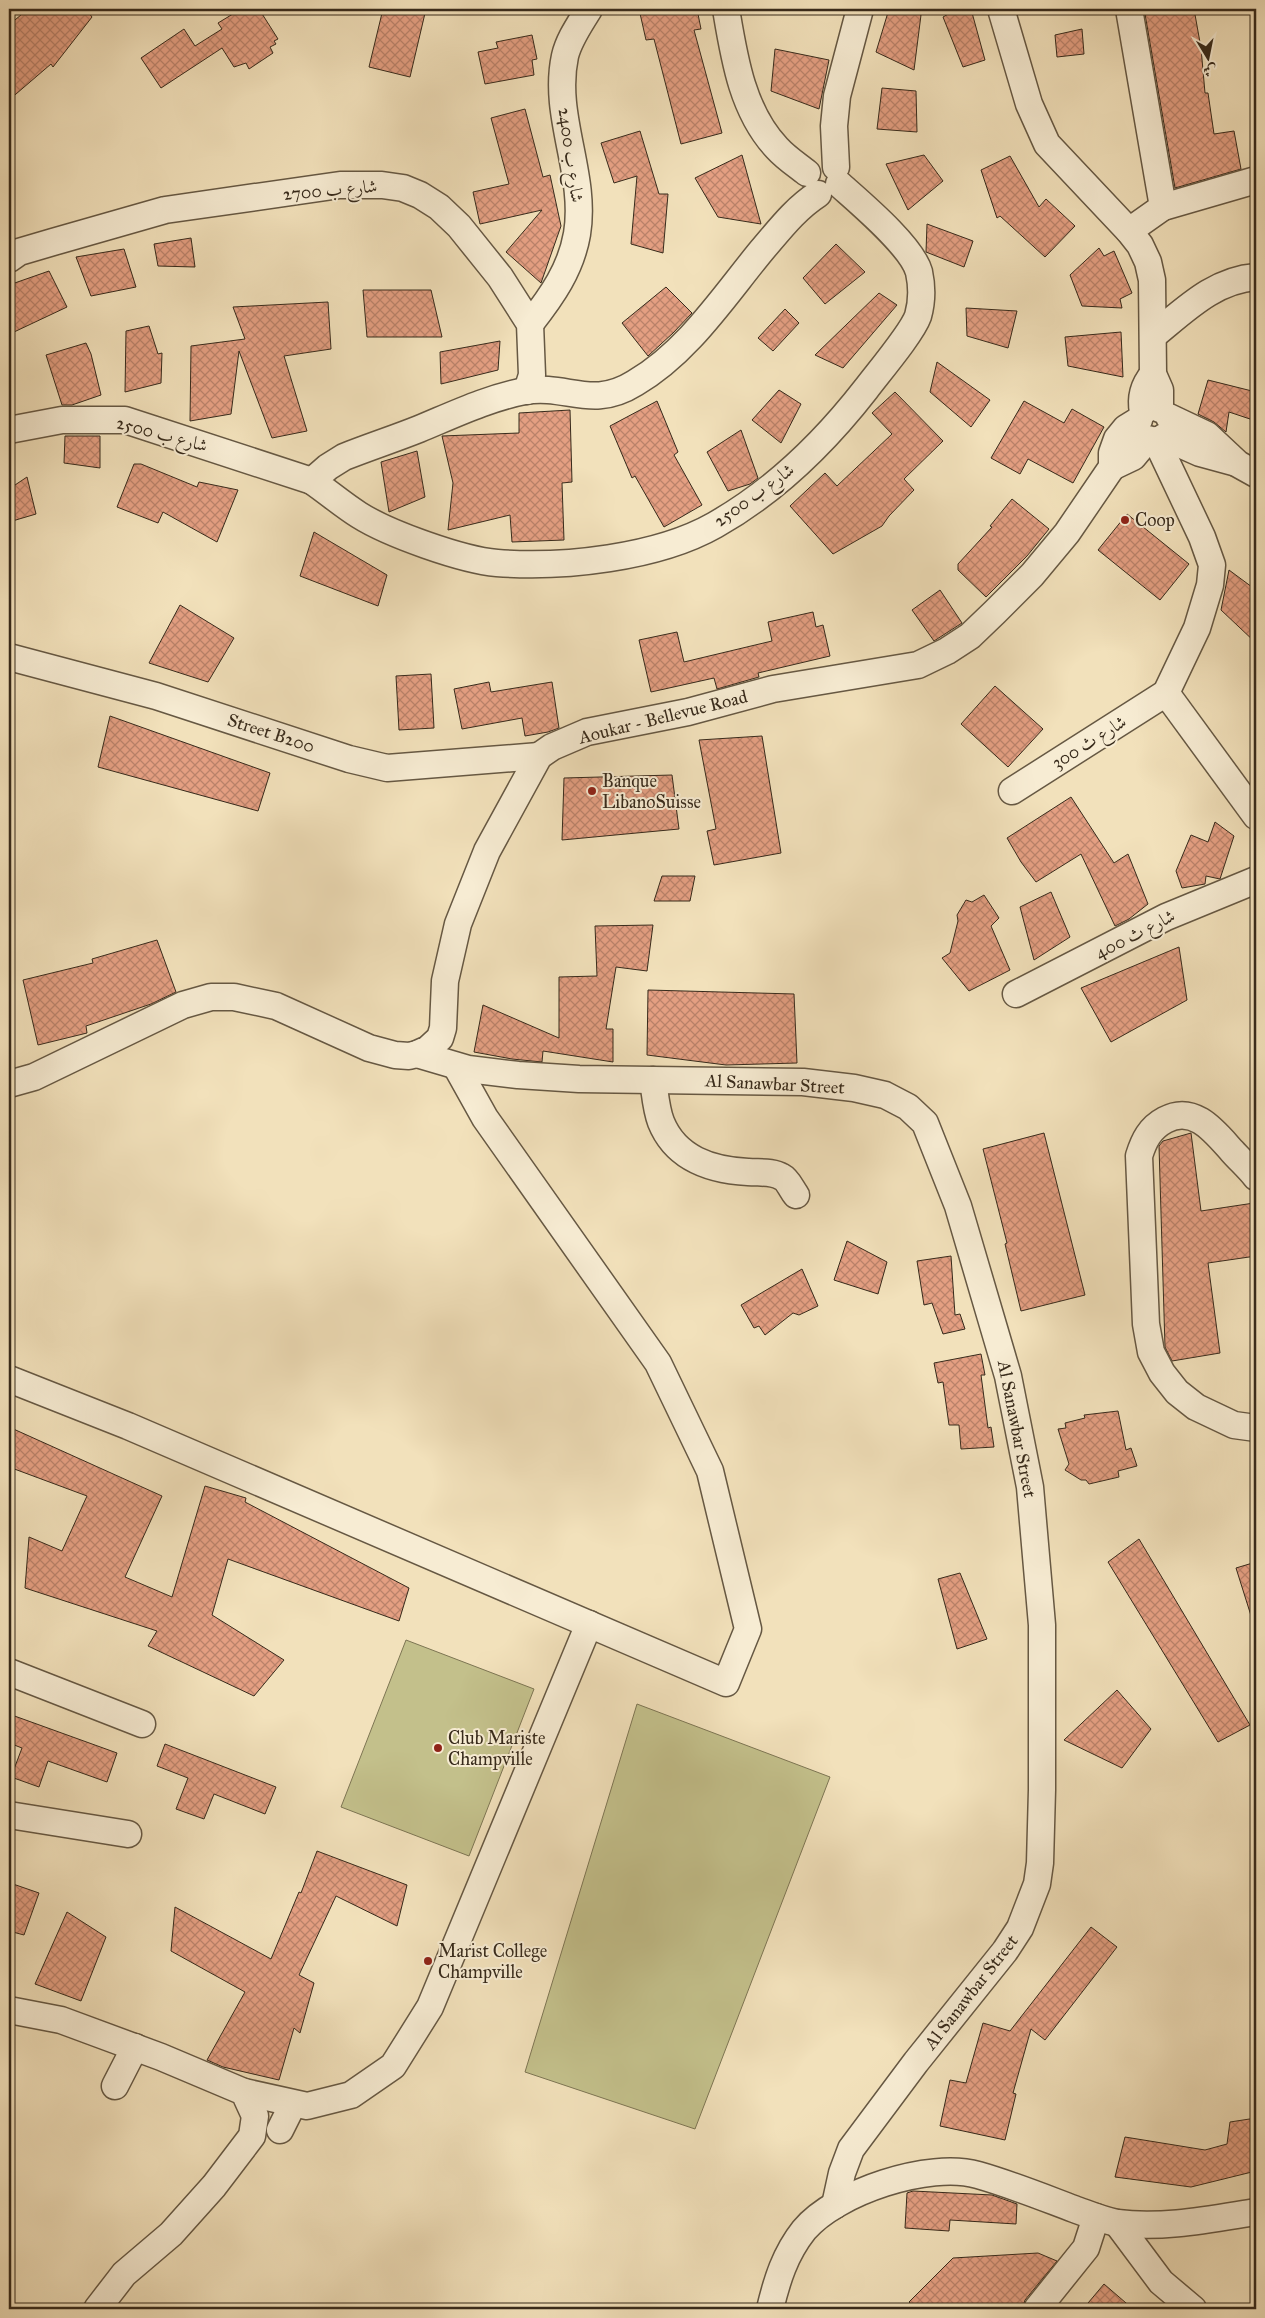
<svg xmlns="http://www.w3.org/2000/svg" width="1265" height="2318" font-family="'IM FELL Great Primer',Amiri,serif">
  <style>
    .park { fill: #c3c08b; stroke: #7d7553 }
    .building { fill: url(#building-cross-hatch); stroke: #372a1b }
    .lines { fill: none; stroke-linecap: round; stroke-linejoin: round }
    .minor-casing { stroke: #665843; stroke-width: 29 }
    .minor { stroke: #f7ecd3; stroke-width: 26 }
    .poi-dot { fill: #8f2418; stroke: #f7ecd3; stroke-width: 2 }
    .labels { text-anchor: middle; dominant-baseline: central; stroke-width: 4; stroke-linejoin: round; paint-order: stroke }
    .street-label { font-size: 18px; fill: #372a1b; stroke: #f7ecd3 }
    .poi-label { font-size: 18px; fill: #372a1b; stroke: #f7ecd3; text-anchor: start }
  </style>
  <defs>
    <pattern id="building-cross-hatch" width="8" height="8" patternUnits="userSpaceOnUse" patternTransform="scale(1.25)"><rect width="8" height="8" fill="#e49f82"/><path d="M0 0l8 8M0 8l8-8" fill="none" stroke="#ba826a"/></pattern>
  </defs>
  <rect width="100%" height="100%" fill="#f2e1bb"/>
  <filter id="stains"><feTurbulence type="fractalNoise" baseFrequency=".004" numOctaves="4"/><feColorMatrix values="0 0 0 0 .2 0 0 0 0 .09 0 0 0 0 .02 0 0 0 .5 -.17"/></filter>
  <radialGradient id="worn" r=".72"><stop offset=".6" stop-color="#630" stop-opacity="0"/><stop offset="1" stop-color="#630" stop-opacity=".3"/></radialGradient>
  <g class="park">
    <path d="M406 1640 534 1689 469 1856 341 1807Z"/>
    <path d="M637 1704 830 1777 695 2129 525 2072Z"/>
  </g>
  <g class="building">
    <path d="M28 9H86L92 17 53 67 51 64 9 100V25Z"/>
    <path d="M241 9H259L278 39 274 41 276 44 270 47 273 53 249 69 246 63 234 67 222 48 161 88 141 58 184 29 195 46 222 29 218 23Z"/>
    <path d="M383 9H426L410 77 369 67Z"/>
    <path d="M639 9H697L701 29 694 30 722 133 681 144 654 39 646 40Z"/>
    <path d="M889 9H902L921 15 914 70 876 52Z"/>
    <path d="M957 9H971L985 60 963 67 943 17Z"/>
    <path d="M1165 9H1194L1201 48 1205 93H1208L1214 134 1234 131 1241 169 1175 188 1145 14Z"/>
    <path d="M1082 29 1084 54 1057 57 1055 35Z"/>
    <path d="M532 35 537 59 532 60 534 75 485 84 478 52 498 48 496 42Z"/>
    <path d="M775 49 829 60 819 109 771 91Z"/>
    <path d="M882 88 916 91 917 132 877 129Z"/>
    <path d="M525 109 543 177 550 175 561 226 541 283 506 252 542 210 480 224 473 192 509 184 491 118Z"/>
    <path d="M640 131 659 194H668L663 253 631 244 637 176 614 183 601 143Z"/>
    <path d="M742 155 761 224 718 217 695 178Z"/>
    <path d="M924 155 943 181 908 210 886 164Z"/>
    <path d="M1010 156 1039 207 1046 199 1075 226 1045 257 1000 216 997 218 981 170Z"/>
    <path d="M927 224 973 241 964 267 926 252Z"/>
    <path d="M191 238 195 267 158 266 154 244Z"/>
    <path d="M836 244 865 272 825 304 803 278Z"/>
    <path d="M1099 248 1104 256 1114 251 1132 293 1120 299 1122 308 1082 306 1070 275Z"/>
    <path d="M124 249 136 287 91 296 76 257Z"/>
    <path d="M49 271 67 307 14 332 9 313V285Z"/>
    <path d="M666 287 692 313 673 333 648 356 622 323Z"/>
    <path d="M363 290H431L442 337H367Z"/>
    <path d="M879 293 897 305 843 368 815 355Z"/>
    <path d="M328 302 331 349 284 356 307 431 272 438 239 351 231 414 190 421 191 346 245 339 233 307Z"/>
    <path d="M966 308 1017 311 1008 348 967 336Z"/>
    <path d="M785 309 799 323 773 351 758 338Z"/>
    <path d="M149 326 158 354 162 353 161 383 125 392 126 331Z"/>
    <path d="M1121 332 1123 377 1068 366 1065 337Z"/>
    <path d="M500 341 498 370 441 384 440 352Z"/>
    <path d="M86 343 91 354 101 395 72 405H62L46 355Z"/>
    <path d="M937 362 990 400 971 427 930 392Z"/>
    <path d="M1208 380 1256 392V421L1229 412 1226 432 1214 422 1198 414Z"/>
    <path d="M779 390 801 404 781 443 752 420Z"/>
    <path d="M895 392 943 441 904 479 914 490 889 516 882 526 833 554 790 506 825 473 837 486 892 434 872 413Z"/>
    <path d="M657 401 678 452 674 455 702 505 664 527 635 476 632 478 610 426Z"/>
    <path d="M1024 401 1064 423 1072 409 1104 427 1073 483 1028 459 1020 474 991 458Z"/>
    <path d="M570 410 572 482 562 483 564 540 512 542 510 515 448 530 453 483 442 436 519 433V413Z"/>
    <path d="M741 430 758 478 750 484 728 491 707 452Z"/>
    <path d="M65 436H100V468L64 463Z"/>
    <path d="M417 451 425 497 389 512 381 462Z"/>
    <path d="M134 464H141L197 487 199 482 238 490 217 542 163 512 158 523 117 507Z"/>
    <path d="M27 477 36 514 9 522V489Z"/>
    <path d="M1012 499 1049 529 1027 556 986 597 958 570V564L992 527 990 526Z"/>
    <path d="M1127 514 1189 564 1160 600 1098 550Z"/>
    <path d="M314 532 387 575 378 606 300 576Z"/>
    <path d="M1229 570 1256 590V643L1221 610Z"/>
    <path d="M940 590 962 623 934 641 912 610Z"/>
    <path d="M180 605 234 638 208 682 149 663Z"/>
    <path d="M813 612 816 627 823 625 830 656 758 673 759 677 717 689 714 678 651 692 639 640 677 632 684 662 772 641 768 622Z"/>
    <path d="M431 674 434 728 399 730 396 676Z"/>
    <path d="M489 682 491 692 552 682 559 728 548 732 525 736 522 718 462 729 454 689Z"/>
    <path d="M995 686 1043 729 1008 767 961 724Z"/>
    <path d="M110 716 270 773 258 811 98 767Z"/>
    <path d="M762 736 781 853 714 865 707 831 716 829 699 740Z"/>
    <path d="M672 775 679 829 562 840 564 778Z"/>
    <path d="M1071 797 1114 863 1128 854 1148 904 1129 919 1115 926 1081 854 1036 882 1021 862 1007 838Z"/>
    <path d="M1215 822 1234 836 1220 879 1206 876 1205 884 1182 888 1176 871 1191 835 1208 842Z"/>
    <path d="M662 876H695L690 901H654Z"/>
    <path d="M1051 892 1070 937 1034 960 1020 907Z"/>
    <path d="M984 895 999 918 991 926 1010 970 969 991 942 958 950 953 958 921 957 915 966 900 972 902Z"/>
    <path d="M653 925 647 971 616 967 606 1029H613V1062L543 1051 542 1062 512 1059 474 1052 483 1005 559 1038V977L597 976 595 926Z"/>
    <path d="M157 940 176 992 151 1004 86 1026 87 1033 38 1045 23 980 93 963 92 959Z"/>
    <path d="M1179 947 1187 1000 1111 1042 1081 988Z"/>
    <path d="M648 990 794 994 797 1063 726 1065 647 1055Z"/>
    <path d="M1044 1133 1085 1295 1021 1311 1005 1244 1007 1243 983 1149Z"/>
    <path d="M1191 1133 1201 1211 1254 1203 1256 1256 1208 1263 1220 1353 1172 1361 1165 1347 1159 1146 1163 1141Z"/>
    <path d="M847 1241 887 1262 878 1294 834 1280Z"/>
    <path d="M951 1256 955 1315 960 1314 965 1329 943 1334 932 1303 924 1305 917 1261Z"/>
    <path d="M802 1269 818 1306 799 1315 793 1313 765 1335 759 1326 754 1328 741 1305Z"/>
    <path d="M981 1354 985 1375H981L988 1428 991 1427 994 1447 961 1449 959 1425H949L943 1382 938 1383 934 1363Z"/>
    <path d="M1118 1411 1126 1450 1131 1448 1137 1466 1118 1471 1119 1477 1089 1484 1086 1480H1081L1065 1470 1069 1464 1058 1429 1066 1428 1065 1423 1085 1418 1084 1415Z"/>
    <path d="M9 1427 162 1496 125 1577 172 1597 205 1486 246 1498 245 1502 409 1588 399 1621 228 1559 212 1615 284 1660 254 1696 148 1646 157 1631 25 1588 29 1537 62 1551 87 1496 9 1467Z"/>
    <path d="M1139 1539 1250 1725 1218 1742 1108 1562Z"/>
    <path d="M1256 1562V1622H1253L1236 1568Z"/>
    <path d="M960 1573 987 1639 957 1649 938 1579Z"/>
    <path d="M1117 1690 1151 1729 1122 1768 1064 1740Z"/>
    <path d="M9 1714 117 1753 107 1782 48 1761 39 1787 11 1777 22 1748 9 1743Z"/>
    <path d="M165 1744 276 1787 265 1814 214 1794 204 1819 176 1809 188 1778 157 1766Z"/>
    <path d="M317 1851 407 1885 397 1926 336 1896 299 1975 314 1983 300 2033 294 2028 279 2080 223 2067 207 2060 245 1992 171 1951 175 1907 271 1959 299 1892 301 1893Z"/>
    <path d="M13 1884 39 1893 24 1935 9 1931V1893Z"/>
    <path d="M67 1912 106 1937 81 2001 35 1984Z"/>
    <path d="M1091 1927 1117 1947 1045 2040 1031 2029 1013 2093 1016 2094 1005 2140 940 2126 950 2080 966 2083 983 2023 1010 2031Z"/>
    <path d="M1256 2118V2171L1191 2187 1115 2177 1125 2137 1205 2150 1227 2144 1230 2122Z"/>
    <path d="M913 2191 992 2195 1017 2204 1016 2224 950 2220 949 2231 905 2228 907 2193Z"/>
    <path d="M1038 2253 1057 2261 1025 2300 1022 2309H917L909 2302 953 2258Z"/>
    <path d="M1104 2284 1133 2309H1083Z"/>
  </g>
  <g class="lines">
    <g class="minor-casing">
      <g id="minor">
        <path d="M726 9C734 57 742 111 777 148 786 158 797 165 807 173"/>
        <path d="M1001 9 1029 104 1047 144 1129 231 1140 245 1148 262 1152 280 1153 374 1160 390V409"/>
        <path d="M1129 9 1163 207"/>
        <path d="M836 167 834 126 837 96 860 9"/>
        <path d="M818 194C795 209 780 229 762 250 724 296 688 352 635 383 592 410 567 384 525 391 488 398 453 415 419 429 394 439 369 447 344 457L328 467 312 481C328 492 343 505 359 515 389 534 462 560 497 563 563 568 657 558 715 525 775 491 824 443 866 389 878 373 912 333 918 316 922 302 922 286 919 272 912 246 859 202 839 184"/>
        <path d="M1129 231 1163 207 1256 180"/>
        <path d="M9 259 19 252 53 242 165 210 340 185H382L403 188 420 195 439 207 459 226 500 277 530 324 532 375 527 391"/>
        <path d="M530 324C552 296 571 269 577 234 587 174 552 116 565 56 569 39 580 24 589 9"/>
        <path d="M1154 335C1185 310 1214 280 1256 277"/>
        <path d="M1143 412C1140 397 1143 386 1153 374"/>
        <path d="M1169 417 1207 435 1238 464 1256 474"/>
        <path d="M9 430 62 420H125L312 481"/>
        <path d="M1164 437 1200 453 1233 462"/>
        <path d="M1112 467 1133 457 1148 439"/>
        <path d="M9 657 156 696 349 759 387 768 539 756"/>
        <path d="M1166 693 1256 816"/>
        <path d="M1012 791 1166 693 1197 628 1210 585 1212 565 1202 537 1156 440"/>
        <path d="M1016 994 1166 917 1256 880"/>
        <path d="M417 1054 468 1069 518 1075 579 1079 803 1082 854 1088 885 1095 908 1107 925 1123 958 1206 1008 1376 1030 1487 1042 1625V1790L1040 1863 1037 1884 1020 1928 1005 1951 916 2062 851 2149 842 2173 835 2205"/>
        <path d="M653 1080C655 1093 656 1109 661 1122 676 1159 711 1170 748 1172 760 1173 772 1171 782 1177 788 1180 792 1190 796 1195"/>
        <path d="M9 1084 34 1077 183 1005 211 997H234L276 1006 369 1048 395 1055 409 1056 417 1054 428 1049 440 1038 443 1028 445 981 458 924 487 851 539 756 552 747 587 732 688 712 773 689 918 665 947 651 970 636 995 612 1032 575 1067 533 1112 467V453L1117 439 1126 428 1139 420"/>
        <path d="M1256 1177C1249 1168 1240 1160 1232 1151 1215 1132 1194 1104 1165 1120 1150 1128 1144 1140 1139 1156L1146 1324 1151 1352 1162 1373 1177 1392 1196 1407 1234 1425 1256 1428"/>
        <path d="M9 1379 128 1426 726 1683 748 1629 710 1471 658 1363 485 1118 456 1066"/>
        <path d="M9 1672 142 1724"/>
        <path d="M9 1815 128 1834"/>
        <path d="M9 2010 61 2020 161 2057 244 2092 255 2116 252 2136 214 2186 171 2234 124 2274 97 2309"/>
        <path d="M115 2086 135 2047"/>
        <path d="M244 2092 307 2106 351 2095 393 2066 430 2007 589 1624"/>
        <path d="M280 2130 292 2106"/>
        <path d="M1117 2223 1161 2282 1193 2309"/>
        <path d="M770 2309C777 2280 785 2254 804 2230 836 2192 929 2161 978 2175 1010 2184 1042 2197 1074 2209 1088 2214 1102 2220 1117 2223 1163 2229 1211 2219 1256 2212"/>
        <path d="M1037 2309 1086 2248 1096 2217"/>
      </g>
    </g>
    <use href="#minor" class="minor"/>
  </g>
  <g class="poi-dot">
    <circle cx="1125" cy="520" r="5"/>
    <circle cx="592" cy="791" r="5"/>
    <circle cx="438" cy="1748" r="5"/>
    <circle cx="428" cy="1961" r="5"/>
  </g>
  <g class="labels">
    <g class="street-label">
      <text transform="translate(571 155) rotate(82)">شارع ب 2400</text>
      <text transform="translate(330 190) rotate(-5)">شارع ب 2700</text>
      <text transform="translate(162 434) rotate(15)">شارع ب 2500</text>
      <text transform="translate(754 495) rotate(-36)">شارع ب 2500</text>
      <text transform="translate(663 717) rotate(-14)">Aoukar - Bellevue Road</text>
      <text transform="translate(271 733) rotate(18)">Street B200</text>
      <text transform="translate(1089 742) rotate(-32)">شارع ث 300</text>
      <text transform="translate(1135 934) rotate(-27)">شارع ث 400</text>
      <text transform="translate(775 1084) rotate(3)">Al Sanawbar Street</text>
      <text transform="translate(1017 1429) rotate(79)">Al Sanawbar Street</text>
      <text transform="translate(971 1992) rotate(-52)">Al Sanawbar Street</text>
    </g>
    <g class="poi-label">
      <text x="1135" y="520">Coop</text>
      <text x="602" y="781">Banque<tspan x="602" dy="21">LibanoSuisse</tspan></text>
      <text x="448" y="1738">Club Mariste<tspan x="448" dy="21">Champville</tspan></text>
      <text x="438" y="1951">Marist College<tspan x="438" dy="21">Champville</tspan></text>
    </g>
  </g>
  <rect width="1265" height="2318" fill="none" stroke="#f2e1bb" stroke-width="30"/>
  <rect x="10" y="10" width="1245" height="2298" fill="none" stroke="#372a1b" stroke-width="2.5"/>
  <rect x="15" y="15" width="1235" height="2288" fill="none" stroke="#372a1b"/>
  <g transform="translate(1208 58) rotate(170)" stroke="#f7ecd3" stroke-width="4" paint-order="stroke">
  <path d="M0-4L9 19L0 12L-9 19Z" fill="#372a1b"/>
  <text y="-8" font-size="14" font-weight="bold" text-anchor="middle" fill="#372a1b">ش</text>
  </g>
  <rect width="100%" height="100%" filter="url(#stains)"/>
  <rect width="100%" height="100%" fill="url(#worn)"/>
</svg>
